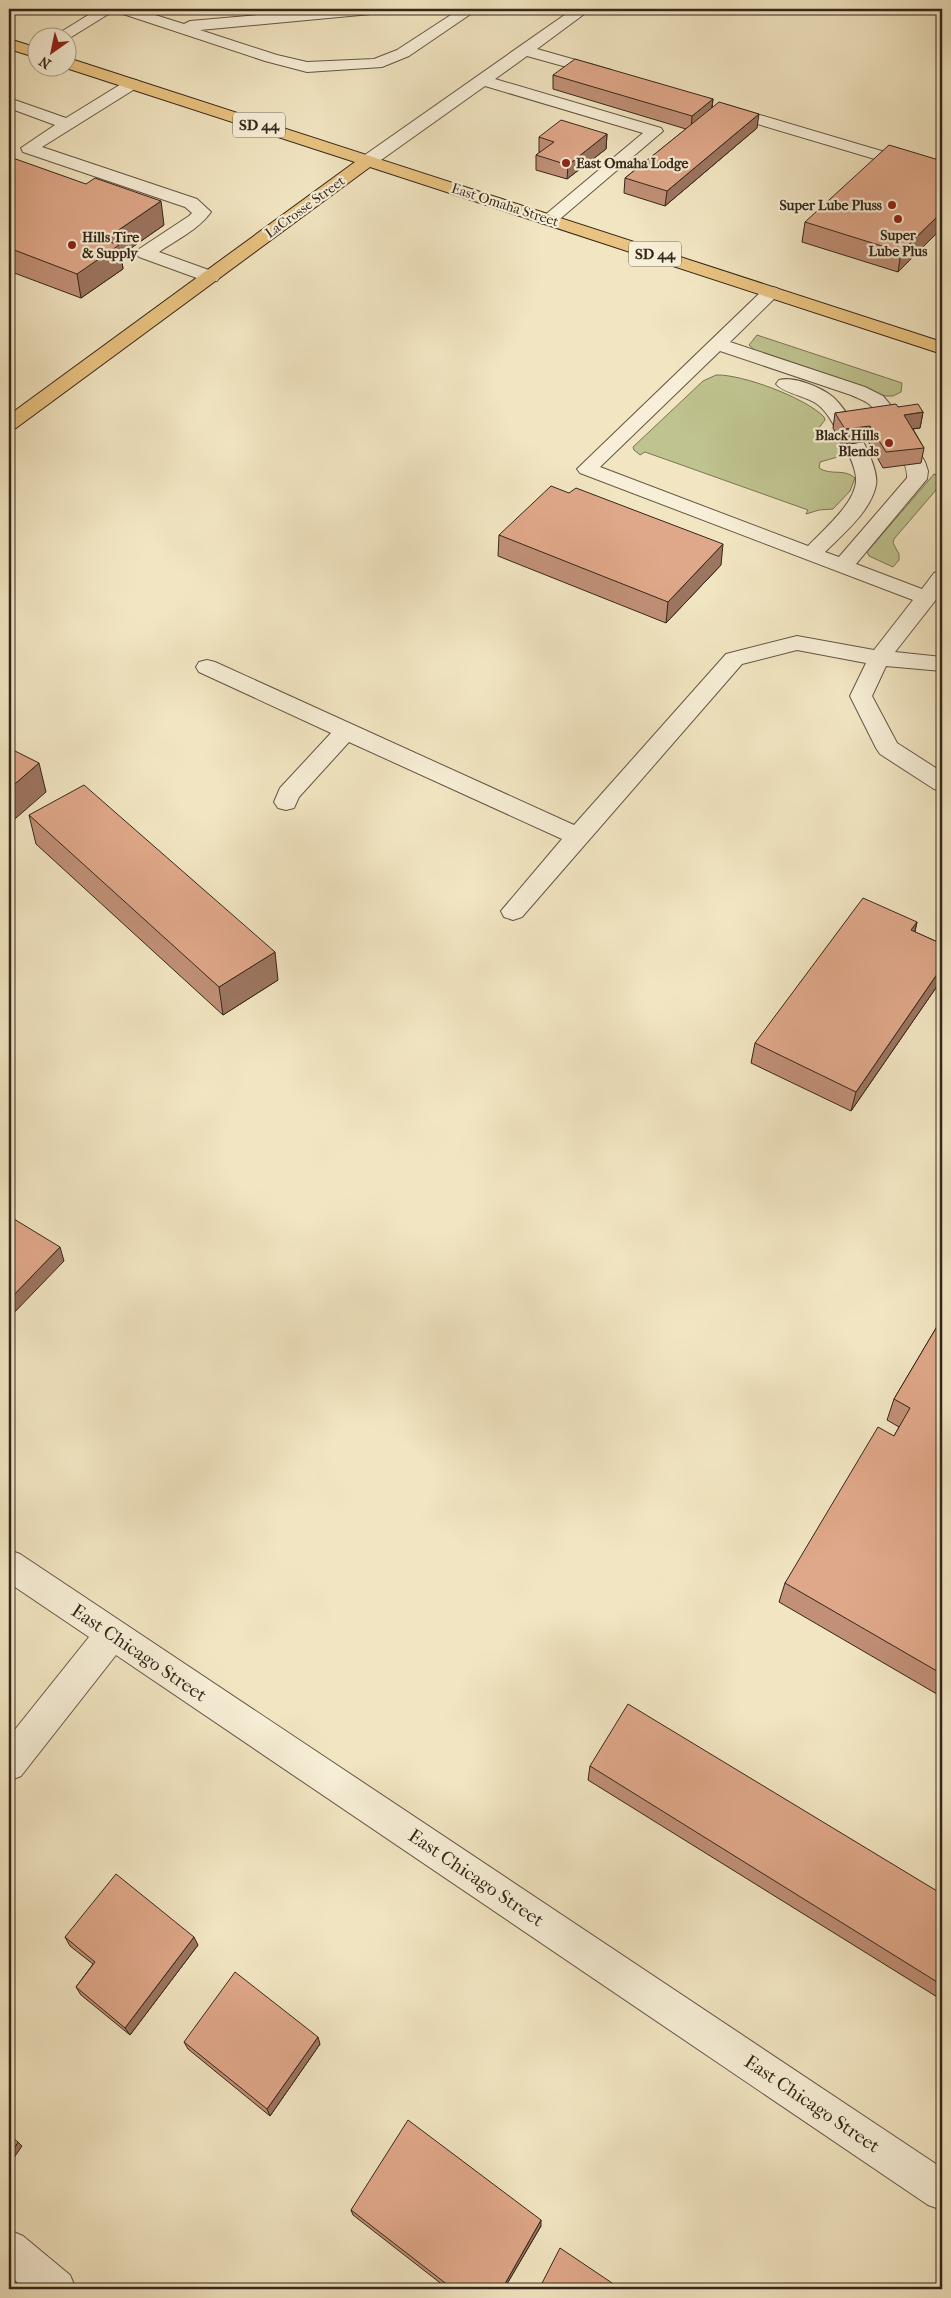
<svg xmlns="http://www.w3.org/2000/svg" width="951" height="2298" font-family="'IM FELL French Canon',serif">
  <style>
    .green { fill: #bfc38f; stroke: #7a7454 }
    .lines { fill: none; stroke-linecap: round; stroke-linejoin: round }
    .minor-casing { stroke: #645644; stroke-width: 2 }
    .major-casing { stroke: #35261a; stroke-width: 2 }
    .minor { fill: #f7efd7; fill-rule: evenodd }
    .major { fill: #e9c381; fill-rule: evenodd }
    .wall { fill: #c19077; stroke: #35261a }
    .shaded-wall { fill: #9d7661; stroke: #35261a }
    .building { fill: #e0a88a; stroke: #35261a }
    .poi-dot { fill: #8f2418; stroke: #f7efd7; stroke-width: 2 }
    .labels { text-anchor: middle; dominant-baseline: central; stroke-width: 4.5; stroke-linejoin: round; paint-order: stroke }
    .far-poi-label { font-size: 14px; font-weight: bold; fill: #35261a; stroke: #f7efd7; text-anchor: start }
    .far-street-label { font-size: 14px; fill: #35261a; stroke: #f7efd7 }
    .shield { fill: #f7efd7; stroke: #6f6253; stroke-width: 1 }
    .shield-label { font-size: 15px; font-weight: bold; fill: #35261a }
    .near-street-label { font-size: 19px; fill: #35261a; stroke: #f7efd7 }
  </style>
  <rect width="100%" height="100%" fill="#f2e6c2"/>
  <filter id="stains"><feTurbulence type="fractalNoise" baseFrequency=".004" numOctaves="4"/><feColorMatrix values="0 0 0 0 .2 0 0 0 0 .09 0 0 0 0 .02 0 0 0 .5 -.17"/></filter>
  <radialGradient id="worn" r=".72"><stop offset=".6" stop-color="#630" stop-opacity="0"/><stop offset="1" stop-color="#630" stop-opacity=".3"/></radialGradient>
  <g class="green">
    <path d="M757 335 902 383 901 392 893 396H885L757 352 749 345Z"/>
    <path d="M716 375C742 374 806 398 824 417L825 420 818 429 819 432 828 438 839 441 845 450 841 456 820 462 819 468C831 476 844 468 855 478L850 491 833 509 819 510 806 514 808 510 645 452 640 455 634 450 633 447 703 381Z"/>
    <path d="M934 474 942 477V483L894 539 893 543 899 554V560L893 567 869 556 867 552Z"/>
  </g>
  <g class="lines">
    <g class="minor-casing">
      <g id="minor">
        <path d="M98 9H136L184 24 190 21 325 9H378L376 12 371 14 200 30 277 55 307 62 374 59 397 50 460 9H478L409 56 382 67 307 72 265 61 117 12 115 10 68 39 51 38Z"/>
        <path d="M573 9H591L537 49 611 70 613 73 611 76H599L527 56 495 79 661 128 663 131 554 224H542L539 220 643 133 485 86 374 165H362L360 161 362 157Z"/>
        <path d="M132 79 138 81 140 84 138 87 42 147 197 199 211 212C198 230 176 240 159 252L217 273 220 277 217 281H205L139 257 136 253 139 249 189 216 192 213 185 207 23 152 21 148 55 125 9 108V98L66 118 126 81Z"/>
        <path d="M723 104 942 169V179L717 112 715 109 717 106Z"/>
        <path d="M771 287 777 288 780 292 777 296 730 342 865 387 883 396 893 408 925 462 928 471 927 479 856 564 922 589 934 573 942 571V592L895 652 942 657V671L886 666 872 696 897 743 942 772V791L934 789 880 754 876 748 850 696 866 663 797 650 742 664 522 917 513 920 504 917 501 911 562 839 349 742 299 797 294 808 286 810 278 808 274 802 280 788 331 733 199 672 196 667 199 662 207 660 215 662 574 825 726 654 797 636 874 650 913 600 580 473 577 469 765 288ZM720 351 851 395C857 398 864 400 869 404 881 414 909 463 907 478L839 557 825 552C843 534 871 511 876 485 880 465 848 410 833 397 821 387 794 376 779 380L776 384C783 393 806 396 817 404 828 412 835 427 841 439 847 450 855 465 856 478 858 501 823 530 808 546L600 467Z"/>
        <path d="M9 1550 20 1554 942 2168V2210L928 2205 116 1655 21 1776 9 1781V1737L89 1637 9 1583Z"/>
        <path d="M9 2230 23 2236 70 2275 76 2289H25L9 2275Z"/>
      </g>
    </g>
    <g class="major-casing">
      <g id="major">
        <path d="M9 39 38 48V58L9 49Z"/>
        <path d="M68 58 942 342V354L370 167 16 428 9 430V415L355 162 66 68Z"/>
      </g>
    </g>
    <use href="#minor" class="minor"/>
    <use href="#major" class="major"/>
  </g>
  <g class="wall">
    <path d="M553 75 713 99 712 108 757 128 665 206 624 193 625 178 686 129 553 89Z"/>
    <path d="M607 134 606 149 567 179 536 170V155L540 152H539V137Z"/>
    <path d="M9 158 164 225 121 255 123 269 81 298 9 271Z"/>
    <path d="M942 161 898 272 802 242 805 222Z"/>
    <path d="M898 407 923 412 920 428 913 429 924 448 921 463 883 468 868 441 842 445 833 428 835 413Z"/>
    <path d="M499 535 721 565 666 623 498 556Z"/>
    <path d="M29 815 278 980 223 1015 36 844Z"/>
    <path d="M917 922 915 932 942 944V979L851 1111 751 1063 755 1043Z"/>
    <path d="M942 1318V1697L779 1602 785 1583 894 1436 899 1427 887 1420 894 1399Z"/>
    <path d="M590 1766 942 1894V2000L588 1780Z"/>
    <path d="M65 1937 198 1945 130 2035 81 1995 76 1987 93 1964 70 1946Z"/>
    <path d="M184 2042 320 2044 270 2116 188 2049Z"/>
    <path d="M351 2210 541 2226 504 2289H448L353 2215Z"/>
  </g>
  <g class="shaded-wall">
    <path d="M713 99 711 113 691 130 692 116Z"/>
    <path d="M759 114 757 128 665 206 667 191Z"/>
    <path d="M607 134 606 149 567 179 568 165Z"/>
    <path d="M161 201 164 225 121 255 123 269 81 298 77 274 104 240Z"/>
    <path d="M942 212V228L898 272 901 252Z"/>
    <path d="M923 412 920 428 901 430 904 415Z"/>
    <path d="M870 426 868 441 842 445 845 429Z"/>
    <path d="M723 544 721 565 666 623 668 602Z"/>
    <path d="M39 763 46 792 9 824V789Z"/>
    <path d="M917 922 912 942 911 930Z"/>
    <path d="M275 952 278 980 223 1015 219 987Z"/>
    <path d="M942 967V979L851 1111 856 1092Z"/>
    <path d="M60 1247 64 1261 9 1318V1300Z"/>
    <path d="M194 1937 198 1945 130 2035 125 2028Z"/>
    <path d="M318 2037 320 2044 270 2116 267 2109Z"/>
    <path d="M18 2142 22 2146 9 2165V2157Z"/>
    <path d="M541 2220V2226L504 2289H502Z"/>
  </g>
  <g class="building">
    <path d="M575 59 713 99 692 116 553 75Z"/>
    <path d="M719 102 759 114 667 191 625 178Z"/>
    <path d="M561 120 607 134 568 165 536 155 554 142 539 137Z"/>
    <path d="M889 145 942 161V212L901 252 805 222Z"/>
    <path d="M10 157 86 184 95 178 161 201 104 240 119 245 77 274 9 248V158Z"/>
    <path d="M896 404 898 407 918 404 923 412 904 415 924 448 886 452 870 426 845 429 835 413Z"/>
    <path d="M551 486 569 493 576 488 723 544 668 602 499 535Z"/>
    <path d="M9 748 39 763 9 789Z"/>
    <path d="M84 785 275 952 219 987 29 815Z"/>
    <path d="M863 898 917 922 911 930 942 944V967L856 1092 755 1043Z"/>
    <path d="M9 1216 60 1247 9 1300Z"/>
    <path d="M942 1318V1674L785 1583 878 1427 894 1436 910 1408 894 1399Z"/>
    <path d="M628 1704 942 1894V1985L590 1766Z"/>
    <path d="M116 1874 194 1937 125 2028 76 1987 95 1962 65 1937Z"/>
    <path d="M235 1972 318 2037 267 2109 184 2042Z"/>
    <path d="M408 2120 541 2220 502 2289H453L351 2210Z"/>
    <path d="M9 2135 18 2142 9 2157Z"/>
    <path d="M560 2248 621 2289H539Z"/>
  </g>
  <g class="poi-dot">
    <circle cx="566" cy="163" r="5"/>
    <circle cx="892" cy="205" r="5"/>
    <circle cx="898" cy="219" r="5"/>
    <circle cx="72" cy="245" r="5"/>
    <circle cx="889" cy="443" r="5"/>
  </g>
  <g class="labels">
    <g class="far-poi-label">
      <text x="576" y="163">East Omaha Lodge</text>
      <text x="882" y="205" text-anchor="end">Super Lube Pluss</text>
      <text x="898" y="235" text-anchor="middle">Super<tspan x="898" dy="16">Lube Plus</tspan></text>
      <text x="82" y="237">Hills Tire<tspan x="82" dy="16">&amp; Supply</tspan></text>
      <text x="879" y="435" text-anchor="end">Black Hills<tspan x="879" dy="16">Blends</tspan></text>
    </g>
    <g class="far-street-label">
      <text transform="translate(505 205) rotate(18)">East Omaha Street</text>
      <text transform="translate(305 207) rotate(-36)">LaCrosse Street</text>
    </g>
    <g class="shield">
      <rect x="233" y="112.5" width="52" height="25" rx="4"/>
      <rect x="629" y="241.5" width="52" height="25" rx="4"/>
    </g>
    <g class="shield-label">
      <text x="259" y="125">SD 44</text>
      <text x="655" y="254">SD 44</text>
    </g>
    <g class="near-street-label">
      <text transform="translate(139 1653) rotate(34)">East Chicago Street</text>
      <text transform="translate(476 1878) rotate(34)">East Chicago Street</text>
      <text transform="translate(812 2104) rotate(34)">East Chicago Street</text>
    </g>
  </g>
  <rect width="951" height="2298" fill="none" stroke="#f2e6c2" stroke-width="30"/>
  <rect x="10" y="10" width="931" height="2278" fill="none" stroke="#35261a" stroke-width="2.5"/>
  <rect x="15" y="15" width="921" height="2268" fill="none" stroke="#35261a"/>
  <g transform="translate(52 52) rotate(213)"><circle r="24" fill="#f7efd7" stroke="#a99f8b"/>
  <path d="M0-4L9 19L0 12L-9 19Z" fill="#8f2418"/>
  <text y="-8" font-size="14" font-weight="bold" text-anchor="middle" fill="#35261a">N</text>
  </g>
  <rect width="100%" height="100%" filter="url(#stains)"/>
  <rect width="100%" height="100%" fill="url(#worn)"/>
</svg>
